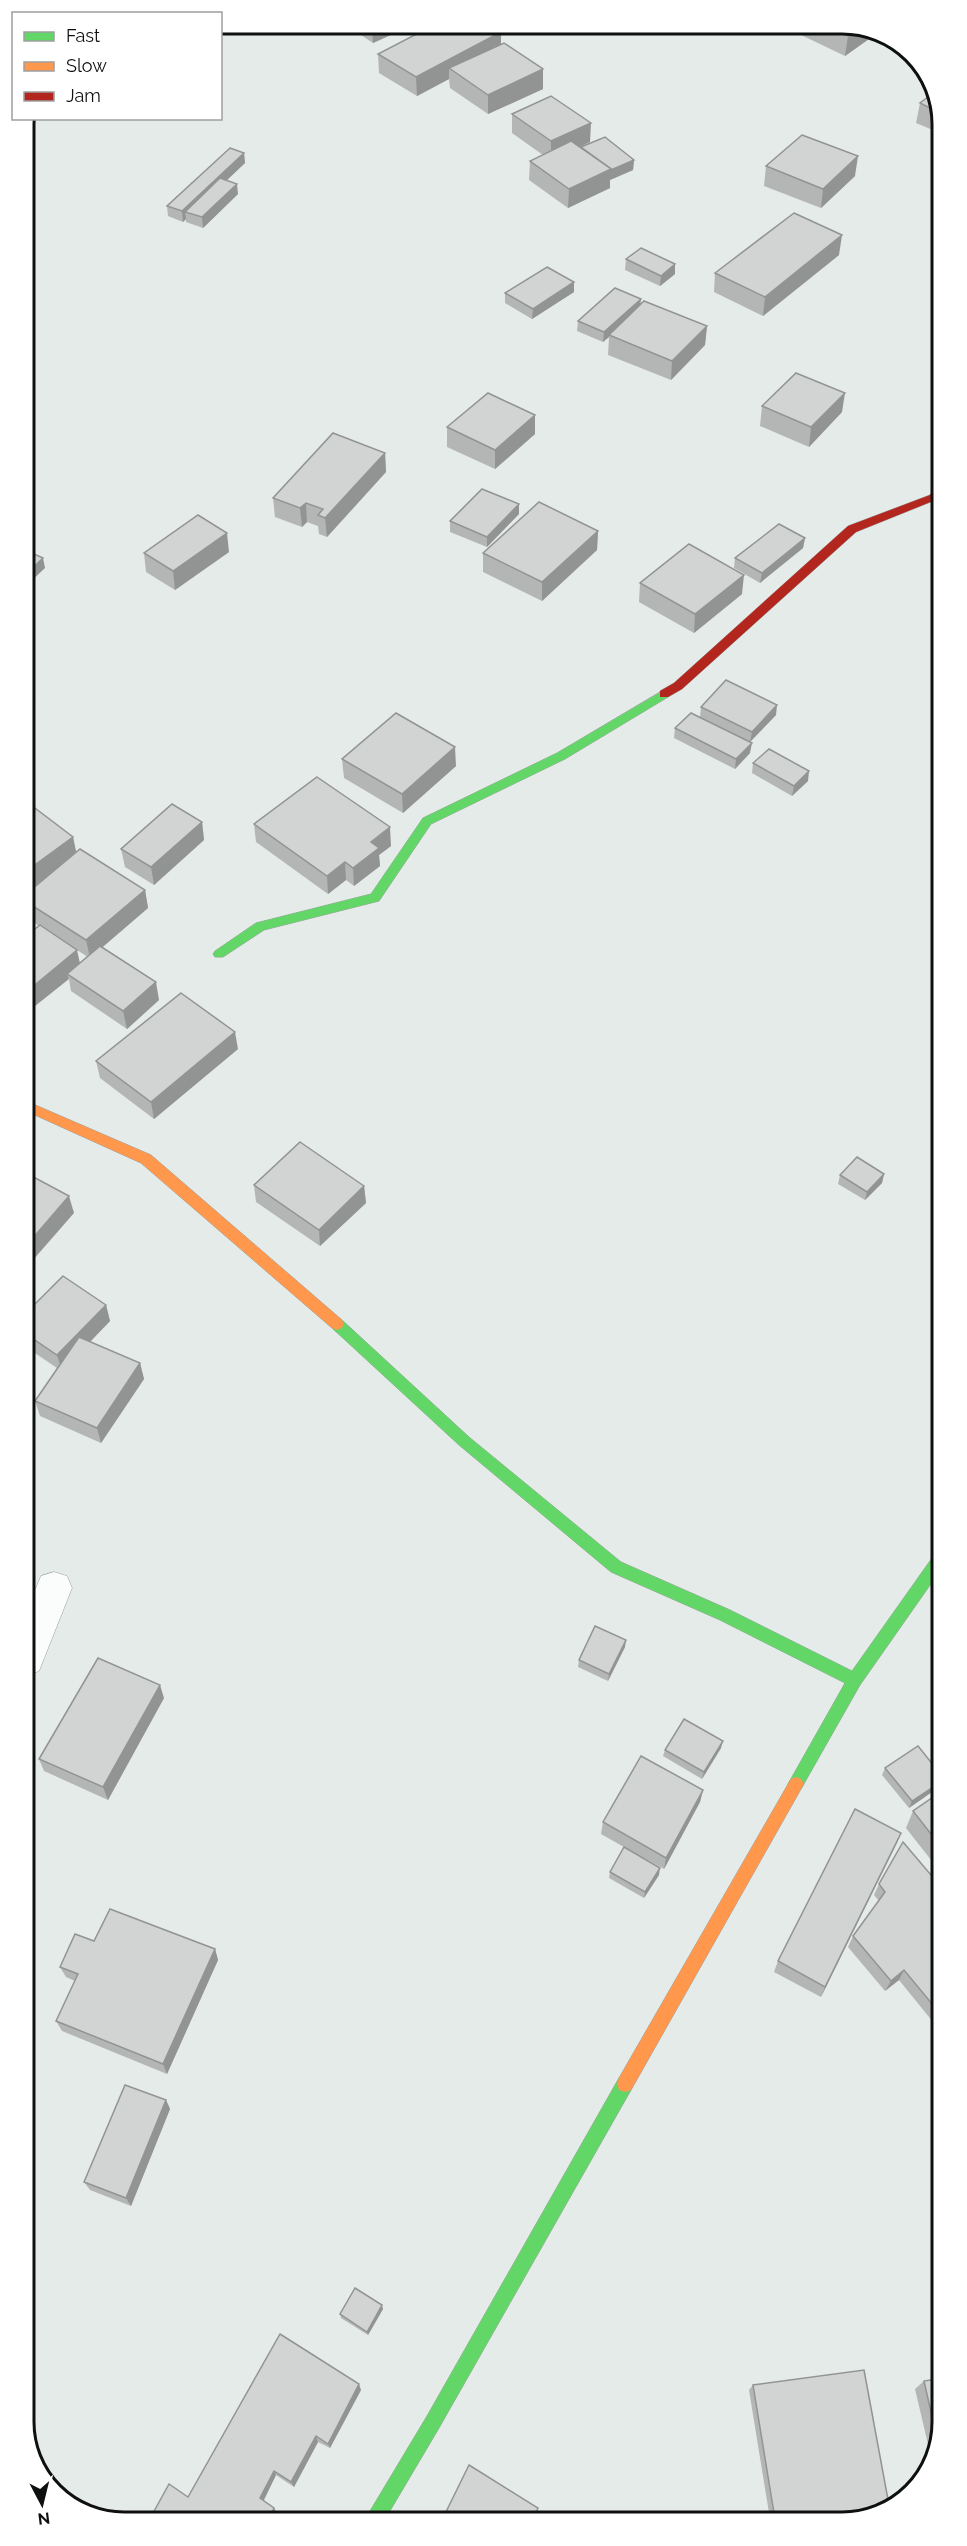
<svg xmlns="http://www.w3.org/2000/svg" width="967" height="2546" font-family="Raleway,sans-serif">
  <style>
    .lines { fill: none; stroke-linecap: round; stroke-linejoin: round }
    .street-casing { stroke: #9a9f9d; stroke-width: 1 }
    .fast-casing { stroke: #9a9f9d; stroke-width: 1 }
    .slow-casing { stroke: #9a9f9d; stroke-width: 1 }
    .jam-casing { stroke: #9a9f9d; stroke-width: 1 }
    .street { fill: #fbfcfc; fill-rule: evenodd }
    .fast { fill: #63d668; fill-rule: evenodd }
    .slow { fill: #ff974d; fill-rule: evenodd }
    .jam { fill: #b3261e; fill-rule: evenodd }
    .wall { fill: #b4b6b5; fill-rule: evenodd }
    .shaded-wall { fill: #929494 }
    .building { fill: #d1d4d3; stroke: #929494; stroke-width: 1.5 }
    .rim { fill: none; stroke: #0d100f; stroke-width: 3 }
  </style>
  <rect width="100%" height="100%" fill="#e5ebe8"/>
  <g class="lines">
    <g class="street-casing">
      <path id="street" d="M54 1572 67 1576 72 1588 39 1671 26 1676V1612L41 1576Z"/>
    </g>
    <g class="fast-casing">
      <g id="fast">
        <path d="M664 690 670 694 668 697 565 759 431 824 379 901 264 930 223 957H215L213 954 215 951 256 923 371 894 423 818 557 753Z"/>
        <path d="M337 1318 342 1320 469 1437 621 1562 730 1610 852 1671 937 1551 942 1550V1568L860 1685 801 1789 796 1791 791 1789 788 1784 845 1683 720 1620 611 1572 459 1445 332 1328 330 1324 332 1320Z"/>
        <path d="M625 2076 631 2078 633 2084 631 2090 439 2428 384 2521H364L427 2416 619 2078Z"/>
      </g>
    </g>
    <g class="slow-casing">
      <g id="slow">
        <path d="M26 1101 151 1155 342 1320 344 1324 342 1328 337 1330 332 1328 141 1163 26 1111Z"/>
        <path d="M796 1777 801 1779 804 1784 801 1789 631 2090 625 2092 619 2090 617 2084 619 2078 791 1779Z"/>
      </g>
    </g>
    <g class="jam-casing">
      <path id="jam" d="M940 486V496L938 499 856 532 682 689 668 697H660V691L674 683 848 526 930 495 936 487Z"/>
    </g>
    <use href="#street" class="street"/>
    <use href="#fast" class="fast"/>
    <use href="#slow" class="slow"/>
    <use href="#jam" class="jam"/>
  </g>
  <g class="wall">
    <path d="M850 24 876 34 845 56 797 33 798 25Z"/>
    <path d="M616 26H648L630 35Z"/>
    <path d="M406 28 373 43 352 29Z"/>
    <path d="M501 32V45L543 69V89L488 114 450 88 449 79 417 96 379 73 378 54Z"/>
    <path d="M939 98 940 133 916 123 920 103Z"/>
    <path d="M512 114 590 142 579 147 634 160 633 170 610 180V188L568 208 529 180 530 161 543 155 512 133Z"/>
    <path d="M244 153 245 163 227 180 238 194 203 228 186 222V219L183 222 168 216 167 206Z"/>
    <path d="M766 166 855 176 821 208 764 186Z"/>
    <path d="M839 255 763 316 714 292 715 273Z"/>
    <path d="M626 259 675 264V274L660 286 625 270Z"/>
    <path d="M574 282V292L532 319 505 303V293Z"/>
    <path d="M641 304 707 326 705 345 671 380 608 355 609 337 603 342 577 331 578 321Z"/>
    <path d="M762 406 842 412 809 447 760 426Z"/>
    <path d="M535 415V434L495 469 447 447V427Z"/>
    <path d="M385 453 386 472 327 537 319 534 318 526 307 522 302 527 275 517 273 498Z"/>
    <path d="M519 504V514L487 547 450 532V521Z"/>
    <path d="M598 531 597 550 542 601 483 572V553Z"/>
    <path d="M805 538 803 548 760 583 734 568 735 558Z"/>
    <path d="M229 552 175 590 146 572 144 553Z"/>
    <path d="M640 583 742 594 694 633 639 602Z"/>
    <path d="M701 707 776 715 750 742 700 717Z"/>
    <path d="M675 728 750 753 735 769 674 738Z"/>
    <path d="M342 759 456 766 403 813 344 778Z"/>
    <path d="M753 763 808 781 792 796 752 773Z"/>
    <path d="M25 804 73 837 76 853 145 890 148 908 102 947 159 1000 127 1029 71 991 69 979 39 926 25 917V895L41 882 25 893ZM66 943 88 957 80 963Z"/>
    <path d="M202 822 204 840 154 885 125 867 121 849Z"/>
    <path d="M254 824 391 846 379 855 380 866 354 886 346 880 328 894 256 842Z"/>
    <path d="M238 1049 154 1119 100 1078 96 1061Z"/>
    <path d="M884 1174 882 1183 865 1200 838 1184 840 1175Z"/>
    <path d="M254 1185 364 1186 366 1203 320 1246 256 1202Z"/>
    <path d="M106 1305 110 1321 90 1342 140 1363 144 1379 101 1443 40 1416 35 1401 57 1368 26 1347V1313Z"/>
    <path d="M625 1647 608 1681 578 1667 579 1660Z"/>
    <path d="M164 1698 108 1800 44 1771 39 1759Z"/>
    <path d="M721 1748 702 1779 663 1756 665 1750Z"/>
    <path d="M885 1768 942 1785 909 1808 882 1775Z"/>
    <path d="M703 1790 700 1802 664 1869 628 1849 659 1875 644 1898 609 1878 610 1872 624 1847 601 1834 603 1822Z"/>
    <path d="M942 1791V1874L906 1828 913 1811Z"/>
    <path d="M901 1833 821 1997 774 1972 778 1961Z"/>
    <path d="M879 1884 942 1888V2033L899 1980 885 1991 848 1947 853 1936 879 1901 874 1895Z"/>
    <path d="M94 1941 215 1949 218 1960 167 2074 62 2031 56 2021 75 1981 66 1977 60 1967Z"/>
    <path d="M166 2100 170 2109 131 2206 90 2190 84 2182Z"/>
    <path d="M383 2309 368 2335 341 2318 340 2314Z"/>
    <path d="M924 2381 943 2422 931 2457 915 2389Z"/>
    <path d="M753 2385 869 2518 770 2519 749 2390Z"/>
    <path d="M361 2390 330 2448 318 2442 294 2487 276 2475 263 2501 277 2513 272 2521 160 2522 152 2515 188 2497Z"/>
  </g>
  <g class="shaded-wall">
    <path d="M630 26H648L630 35Z"/>
    <path d="M406 28 373 43 372 29Z"/>
    <path d="M860 28 876 34 845 56 848 36Z"/>
    <path d="M501 32V52L449 68V79L417 96 416 77Z"/>
    <path d="M543 69V89L488 114V95Z"/>
    <path d="M591 123 590 142 551 161V141Z"/>
    <path d="M244 153 245 163 191 214 185 212 186 219 183 222 182 211Z"/>
    <path d="M858 156 855 176 821 208 823 189Z"/>
    <path d="M634 160 633 170 610 180V188L568 208 569 189 611 169Z"/>
    <path d="M237 184 238 194 203 228 202 217Z"/>
    <path d="M842 235 839 255 763 316 765 297Z"/>
    <path d="M675 264V274L660 286 661 276Z"/>
    <path d="M574 282V292L532 319 533 309Z"/>
    <path d="M641 299 640 309 609 335V337L603 342 604 332Z"/>
    <path d="M707 326 705 345 671 380 672 361Z"/>
    <path d="M845 393 842 412 809 447 811 427Z"/>
    <path d="M535 415V434L495 469V450Z"/>
    <path d="M385 453 386 472 327 537 325 518Z"/>
    <path d="M306 503 307 522 302 527 300 508Z"/>
    <path d="M519 504V514L487 547V537Z"/>
    <path d="M598 531 597 550 542 601V582Z"/>
    <path d="M227 533 229 552 175 590 173 571Z"/>
    <path d="M805 538 803 548 760 583 762 573Z"/>
    <path d="M43 558 45 568 25 587V575Z"/>
    <path d="M744 575 742 594 694 633 695 614Z"/>
    <path d="M777 705 776 715 750 742 752 732Z"/>
    <path d="M752 743 750 753 735 769 736 759Z"/>
    <path d="M455 747 456 766 403 813 402 794Z"/>
    <path d="M809 771 808 781 792 796 794 786Z"/>
    <path d="M202 822 204 840 154 885 151 867Z"/>
    <path d="M390 827 391 846 379 855 380 866 354 886 353 868 371 842Z"/>
    <path d="M73 837 77 856 25 893V872Z"/>
    <path d="M345 862 346 880 328 894 327 876Z"/>
    <path d="M145 890 148 908 90 958 86 940Z"/>
    <path d="M77 950 81 968 67 974 69 979 25 1014V993Z"/>
    <path d="M156 982 159 1000 127 1029 123 1011Z"/>
    <path d="M235 1032 238 1049 154 1119 151 1102Z"/>
    <path d="M884 1174 882 1183 865 1200 867 1192Z"/>
    <path d="M364 1186 366 1203 320 1246 319 1230Z"/>
    <path d="M69 1196 74 1213 26 1268V1246Z"/>
    <path d="M106 1305 110 1321 62 1371 57 1355Z"/>
    <path d="M140 1363 144 1379 101 1443 97 1428Z"/>
    <path d="M626 1640 625 1647 608 1681 609 1674Z"/>
    <path d="M160 1685 164 1698 108 1800 103 1787Z"/>
    <path d="M723 1741 721 1748 702 1779 704 1772Z"/>
    <path d="M942 1781V1785L909 1808 912 1801Z"/>
    <path d="M703 1790 700 1802 664 1869 666 1858Z"/>
    <path d="M901 1833 896 1845 821 1997 825 1987Z"/>
    <path d="M660 1868 659 1875 644 1898 645 1892Z"/>
    <path d="M215 1949 218 1960 167 2074 163 2064Z"/>
    <path d="M904 1970 899 1980 885 1991 891 1981Z"/>
    <path d="M166 2100 170 2109 131 2206 126 2198Z"/>
    <path d="M382 2305 383 2309 368 2335 367 2332Z"/>
    <path d="M359 2384 361 2390 330 2448 328 2444Z"/>
    <path d="M316 2436 318 2442 294 2487 291 2482Z"/>
    <path d="M274 2471 276 2475 263 2502 260 2498Z"/>
    <path d="M274 2508 277 2513 272 2521H267Z"/>
  </g>
  <g class="building">
    <path d="M850 24 860 28 848 36 822 25Z"/>
    <path d="M428 28H493L501 32 416 77 378 54Z"/>
    <path d="M504 43 543 69 488 95 449 68Z"/>
    <path d="M935 92 939 98 940 113 920 103Z"/>
    <path d="M551 96 591 123 551 141 512 114Z"/>
    <path d="M802 135 858 156 823 189 766 166Z"/>
    <path d="M605 137 634 160 611 170V169L581 147Z"/>
    <path d="M571 141 611 169 569 189 530 161Z"/>
    <path d="M230 148 244 153 182 211 167 206Z"/>
    <path d="M220 178 237 184 202 217 185 212Z"/>
    <path d="M794 213 842 235 765 297 715 273Z"/>
    <path d="M641 248 675 264 661 276 626 259Z"/>
    <path d="M547 267 574 282 533 309 505 293Z"/>
    <path d="M615 288 641 299 604 332 578 321Z"/>
    <path d="M644 301 707 326 672 361 609 335Z"/>
    <path d="M796 373 845 393 811 427 762 406Z"/>
    <path d="M488 393 535 415 495 450 447 427Z"/>
    <path d="M333 433 385 453 325 518 318 515 323 509 306 503 300 508 273 498Z"/>
    <path d="M482 489 519 504 487 537 450 521Z"/>
    <path d="M539 502 598 531 542 582 483 553Z"/>
    <path d="M198 515 227 533 173 571 144 553Z"/>
    <path d="M779 524 805 538 762 573 735 558Z"/>
    <path d="M689 544 744 575 695 614 640 583Z"/>
    <path d="M25 550 43 558 25 575Z"/>
    <path d="M726 680 777 705 752 732 701 707Z"/>
    <path d="M396 713 455 747 402 794 342 759Z"/>
    <path d="M691 713 752 743 736 759 675 728Z"/>
    <path d="M769 749 809 771 794 786 753 763Z"/>
    <path d="M317 777 390 827 371 842 379 848 353 868 345 862 327 876 254 824Z"/>
    <path d="M27 802 73 837 25 872V804Z"/>
    <path d="M172 804 202 822 151 867 121 849Z"/>
    <path d="M80 849 145 890 86 940 25 901V895Z"/>
    <path d="M40 925 77 950 25 993V937Z"/>
    <path d="M100 946 156 982 123 1011 67 974Z"/>
    <path d="M181 993 235 1032 151 1102 96 1061Z"/>
    <path d="M300 1142 364 1186 319 1230 254 1185Z"/>
    <path d="M857 1157 884 1174 867 1192 840 1175Z"/>
    <path d="M26 1173 69 1196 26 1246Z"/>
    <path d="M63 1276 106 1305 57 1355 26 1334V1313Z"/>
    <path d="M79 1337 140 1363 97 1428 35 1401Z"/>
    <path d="M595 1626 626 1640 609 1674 579 1660Z"/>
    <path d="M98 1658 160 1685 103 1787 39 1759Z"/>
    <path d="M684 1719 723 1741 704 1772 665 1750Z"/>
    <path d="M918 1746 942 1776V1781L912 1801 885 1768Z"/>
    <path d="M641 1756 703 1790 666 1858 603 1822Z"/>
    <path d="M942 1791V1848L913 1811Z"/>
    <path d="M855 1809 901 1833 825 1987 778 1961Z"/>
    <path d="M903 1842 942 1888V2016L904 1970 891 1981 853 1936 885 1892 879 1884Z"/>
    <path d="M624 1847 660 1868 645 1892 610 1872Z"/>
    <path d="M110 1909 215 1949 163 2064 56 2021 78 1974 60 1967 75 1934 94 1941Z"/>
    <path d="M125 2085 166 2100 126 2198 84 2182Z"/>
    <path d="M355 2288 382 2305 367 2332 340 2314Z"/>
    <path d="M280 2334 359 2384 328 2444 316 2436 291 2482 274 2471 260 2498 274 2508 267 2521 162 2522 152 2515 169 2484 188 2497Z"/>
    <path d="M864 2370 889 2505 869 2518 775 2519 753 2385Z"/>
    <path d="M943 2378V2422L937 2439 924 2381Z"/>
    <path d="M469 2465 538 2508 533 2520H442Z"/>
  </g>
  <path d="M0 0H967V2546H0ZM124 34H842A90 90 0 0 1 932 124V2422A90 90 0 0 1 842 2512H124A90 90 0 0 1 34 2422V124A90 90 0 0 1 124 34Z" fill="#fff" fill-rule="evenodd"/>
  <path class="rim" d="M124 34H842A90 90 0 0 1 932 124V2422A90 90 0 0 1 842 2512H124A90 90 0 0 1 34 2422V124A90 90 0 0 1 124 34Z"/>
  <rect x="12" y="12" width="210" height="108" fill="#ffffff" stroke="#9e9f9f" stroke-width="1.5"/>
  <rect x="24" y="32" width="30" height="9" fill="#63d668" stroke="#9e9f9f" stroke-width="1.5"/>
  <text x="66" y="42" font-size="18" fill="#0d100f">Fast</text>
  <rect x="24" y="62" width="30" height="9" fill="#ff974d" stroke="#9e9f9f" stroke-width="1.5"/>
  <text x="66" y="72" font-size="18" fill="#0d100f">Slow</text>
  <rect x="24" y="92" width="30" height="9" fill="#b3261e" stroke="#9e9f9f" stroke-width="1.5"/>
  <text x="66" y="102" font-size="18" fill="#0d100f">Jam</text>
  <g transform="translate(42 2504) rotate(173)" stroke="#ffffff" stroke-width="4.5" paint-order="stroke">
  <path d="M0-4.5L10 22L0 15L-10 22Z" fill="#0d100f"/>
  <text y="-9" font-size="16" font-weight="bold" text-anchor="middle" fill="#0d100f">N</text>
  </g>
</svg>
